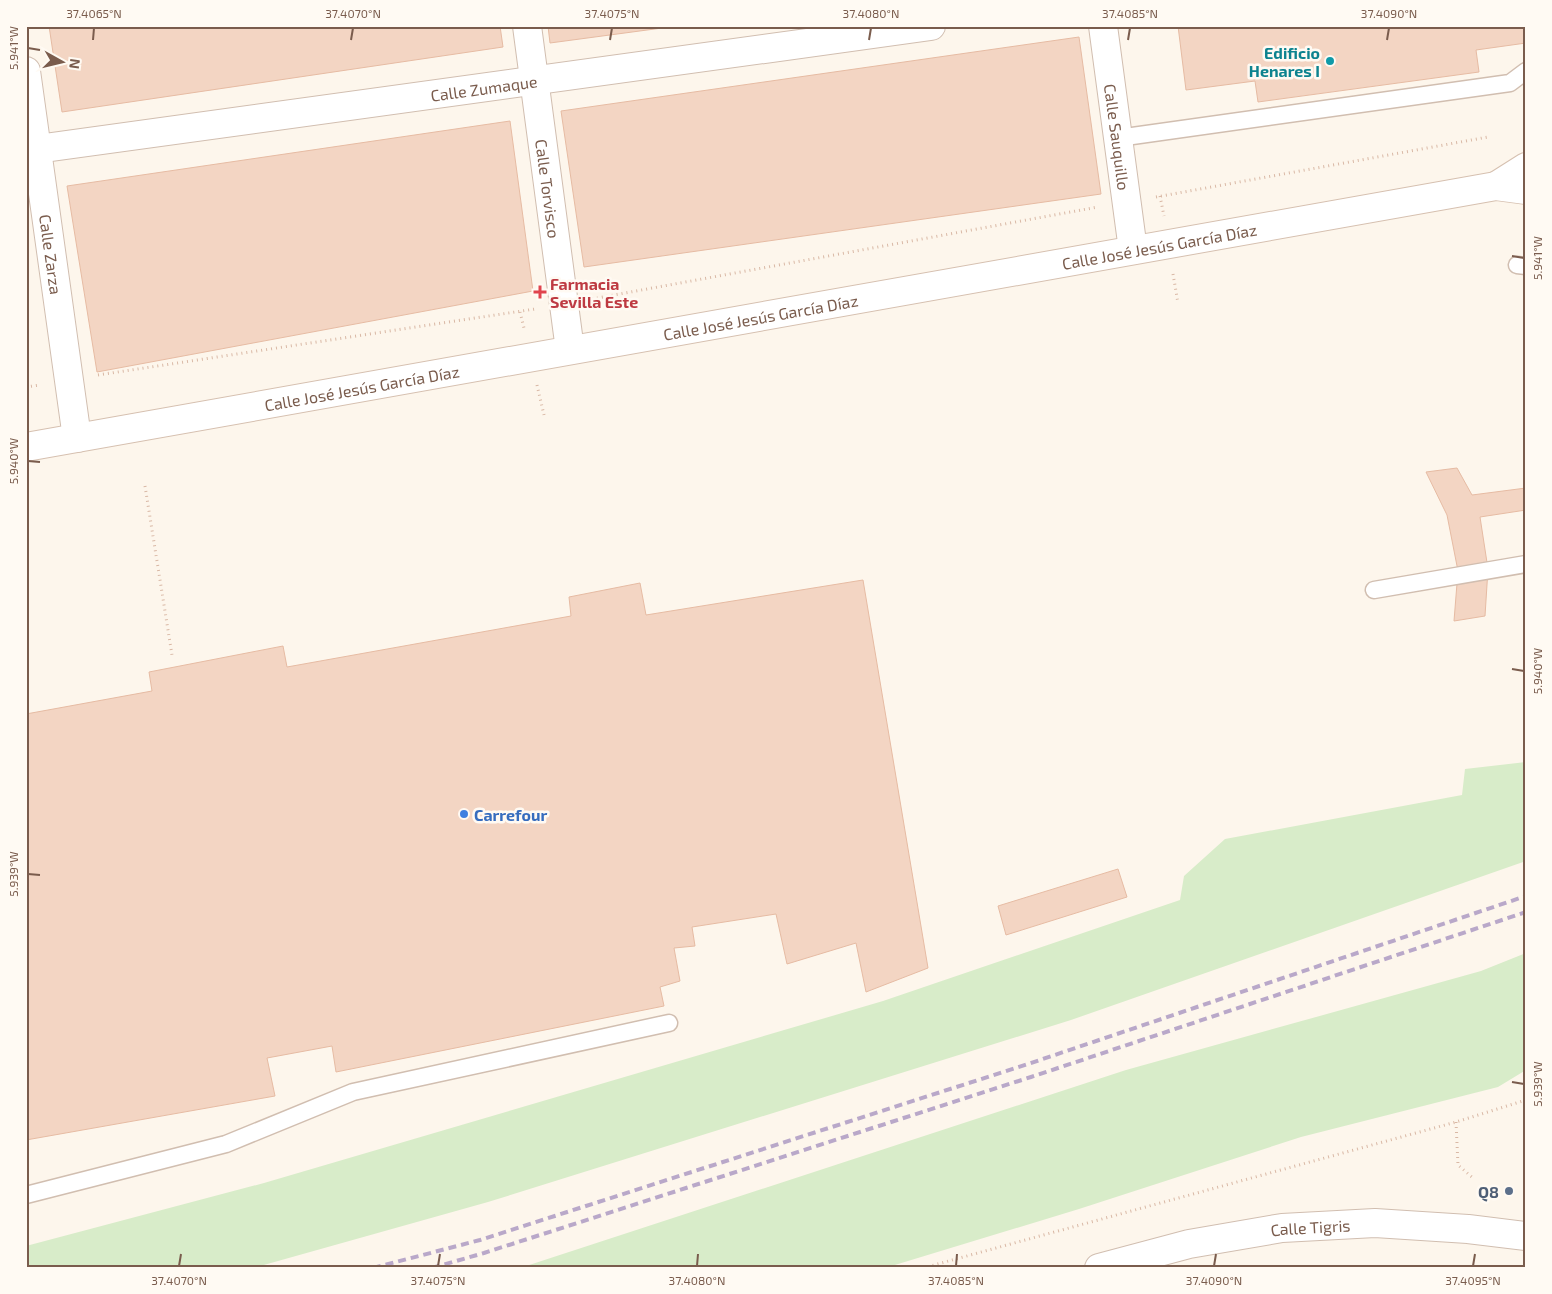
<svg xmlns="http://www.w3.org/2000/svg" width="1552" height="1294" font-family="'Exo 2',sans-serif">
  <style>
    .green { fill: #d8ecc9 }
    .building { fill: #f3d5c3; stroke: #e6bba3 }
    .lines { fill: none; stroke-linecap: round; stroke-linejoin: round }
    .lane-casing { stroke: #d1beb0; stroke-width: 19 }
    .street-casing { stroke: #d1beb0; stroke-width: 30 }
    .secondary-casing { stroke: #d6c0b0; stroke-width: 30 }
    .path { stroke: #d9b8a5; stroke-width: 3; stroke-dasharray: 1 4; stroke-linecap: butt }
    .lane { stroke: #fff; stroke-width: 16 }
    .street { stroke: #fff; stroke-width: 28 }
    .secondary { stroke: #fff; stroke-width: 28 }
    .rail { stroke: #b9a8c9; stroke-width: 4; stroke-dasharray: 8 5; stroke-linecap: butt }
    .ticks { fill: none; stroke: #7a5c4d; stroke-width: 2 }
    .culture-dot { fill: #0f9aa8; stroke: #fffaf3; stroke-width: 2 }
    .health-dot { fill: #e0444e; stroke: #fffaf3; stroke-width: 2 }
    .shop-dot { fill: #3f7fe0; stroke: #fffaf3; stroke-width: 2 }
    .service-dot { fill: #5c6f8a; stroke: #fffaf3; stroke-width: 2 }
    .labels { text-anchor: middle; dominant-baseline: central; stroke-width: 5; stroke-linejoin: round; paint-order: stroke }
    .culture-label { font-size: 16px; font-weight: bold; fill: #0d838f; stroke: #fffaf3; text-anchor: end }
    .street-label { font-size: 16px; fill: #7a5c4d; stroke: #fffaf3 }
    .health-label { font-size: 16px; font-weight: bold; fill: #be3a42; stroke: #fffaf3; text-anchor: start }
    .shop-label { font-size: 16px; font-weight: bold; fill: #366cbe; stroke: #fffaf3; text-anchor: start }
    .service-label { font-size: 16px; font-weight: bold; fill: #4e5e75; stroke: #fffaf3; text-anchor: end }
    .neatline { fill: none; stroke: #7a5c4d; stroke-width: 2 }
    .ticks-label { font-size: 12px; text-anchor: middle; fill: #7a5c4d }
  </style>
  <rect width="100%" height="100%" fill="#fdf6ec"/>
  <g class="green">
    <path d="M1526 762V861L1071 1020 488 1202 253 1268H26V1246L264 1183 883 1001 1180 900 1184 876 1225 839 1462 795 1465 769Z"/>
    <path d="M1526 953V1070L1498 1087 1301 1137 1079 1209 885 1268H520L1126 1070 1481 971Z"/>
  </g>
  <g class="building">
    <path d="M49 26H500L503 47 62 112Z"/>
    <path d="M548 26H677L550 43Z"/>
    <path d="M1178 26H1526V43L1476 50 1479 72 1258 102 1255 81 1186 90Z"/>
    <path d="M1079 37 1101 194 584 267 561 111Z"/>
    <path d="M510 121 533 291 97 372 67 186Z"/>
    <path d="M1457 468 1472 495 1526 488V510L1480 517 1488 569 1485 616 1454 621 1458 571 1447 515 1426 472Z"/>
    <path d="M863 580 928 968 866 992 856 943 787 964 776 914 692 927 695 946 674 948 680 981 660 987 664 1006 336 1072 332 1046 267 1058 275 1096 26 1140V714L152 691 149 672 283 646 287 667 571 616 569 597 640 583 646 615Z"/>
    <path d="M1118 869 1127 897 1006 935 998 906Z"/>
  </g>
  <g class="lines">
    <g class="lane-casing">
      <g id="lane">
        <path d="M1118 138 1510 83 1526 71"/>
        <path d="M1517 265 1526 266"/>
        <path d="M1374 590 1526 564"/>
        <path d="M26 1195 226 1144 353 1092 669 1023"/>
      </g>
    </g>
    <g class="street-casing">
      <g id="street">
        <path id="s1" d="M527 26 570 350"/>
        <path id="s2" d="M1103 26 1133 250"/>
        <path id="s3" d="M26 71 77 438"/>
        <path id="s4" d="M37 149 931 26"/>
        <path id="s5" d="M1099 1268 1189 1244 1282 1228 1375 1223 1468 1229 1526 1236"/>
      </g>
    </g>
    <g class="secondary-casing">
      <g id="secondary">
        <path d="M1496 186 1526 167"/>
        <path id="s6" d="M26 447 1496 186 1526 190"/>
      </g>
    </g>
    <g class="path">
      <path d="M1160 196 1164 216"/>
      <path d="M1156 197 1488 137"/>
      <path d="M1173 274 1178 303"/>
      <path d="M592 299 1098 207"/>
      <path d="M520 312 524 328"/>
      <path d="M98 375 535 309"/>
      <path d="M537 385 544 415"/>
      <path d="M26 387 40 385"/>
      <path d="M145 486 172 655"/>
      <path d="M1456 1122 1458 1165 1473 1178"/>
      <path d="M923 1268 1456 1122 1526 1100"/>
    </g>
    <use href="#lane" class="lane"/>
    <use href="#street" class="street"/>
    <use href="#secondary" class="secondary"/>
    <g class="rail">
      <path d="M373 1268 480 1240 1028 1064 1526 896"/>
      <path d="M432 1268 484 1253 1031 1077 1526 912"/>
    </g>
  </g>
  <path class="ticks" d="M93 40 94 28M351 40 353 28M610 40 612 28M869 40 871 28M1128 40 1130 28M1387 40 1389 28M28 48 40 50M1512 256 1524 258M28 461 40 462M1512 669 1524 671M28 874 40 875M1512 1082 1524 1084M179 1266 181 1254M438 1266 440 1254M697 1266 698 1254M956 1266 957 1254M1214 1266 1216 1254M1473 1266 1475 1254"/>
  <circle class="culture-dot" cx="1330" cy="61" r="5"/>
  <path class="health-dot" d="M537.5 284.5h5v5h5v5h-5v5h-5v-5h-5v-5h5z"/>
  <circle class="shop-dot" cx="464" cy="814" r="5"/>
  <circle class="service-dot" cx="1509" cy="1191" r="5"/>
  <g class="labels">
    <g class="culture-label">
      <text x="1320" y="52">Edificio<tspan x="1320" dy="18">Henares I</tspan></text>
    </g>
    <g class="street-label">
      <text stroke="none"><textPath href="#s4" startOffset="451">Calle Zumaque</textPath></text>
      <text stroke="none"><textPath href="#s2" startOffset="112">Calle Sauquillo</textPath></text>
      <text stroke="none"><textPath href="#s1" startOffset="164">Calle Torvisco</textPath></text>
      <text stroke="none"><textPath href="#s6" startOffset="1151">Calle José Jesús García Díaz</textPath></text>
      <text stroke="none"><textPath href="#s3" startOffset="185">Calle Zarza</textPath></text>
      <text stroke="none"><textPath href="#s6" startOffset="746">Calle José Jesús García Díaz</textPath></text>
      <text stroke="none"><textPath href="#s6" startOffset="341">Calle José Jesús García Díaz</textPath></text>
      <text stroke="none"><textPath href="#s5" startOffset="216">Calle Tigris</textPath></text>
    </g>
    <g class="health-label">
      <text x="550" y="283">Farmacia<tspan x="550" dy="18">Sevilla Este</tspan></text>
    </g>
    <g class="shop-label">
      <text x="474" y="814">Carrefour</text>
    </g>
    <g class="service-label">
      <text x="1499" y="1191">Q8</text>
    </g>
  </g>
  <rect width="1552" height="1294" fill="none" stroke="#fffaf3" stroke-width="55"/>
  <g transform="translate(62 62) rotate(98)" stroke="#fffaf3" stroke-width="4" paint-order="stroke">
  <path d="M0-4L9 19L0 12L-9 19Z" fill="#7a5c4d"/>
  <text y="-8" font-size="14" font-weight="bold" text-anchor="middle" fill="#7a5c4d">N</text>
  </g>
  <rect x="28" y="28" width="1496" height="1238" class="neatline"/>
  <g class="ticks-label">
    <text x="94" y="18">37.4065°N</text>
    <text x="353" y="18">37.4070°N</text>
    <text x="612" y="18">37.4075°N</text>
    <text x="871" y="18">37.4080°N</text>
    <text x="1130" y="18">37.4085°N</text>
    <text x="1389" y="18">37.4090°N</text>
    <text transform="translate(14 48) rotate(-90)" y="4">5.941°W</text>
    <text transform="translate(1538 258) rotate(-90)" y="4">5.941°W</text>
    <text transform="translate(14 461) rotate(-90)" y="4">5.940°W</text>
    <text transform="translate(1538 671) rotate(-90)" y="4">5.940°W</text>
    <text transform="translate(14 874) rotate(-90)" y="4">5.939°W</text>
    <text transform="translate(1538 1084) rotate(-90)" y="4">5.939°W</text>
    <text x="179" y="1285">37.4070°N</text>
    <text x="438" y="1285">37.4075°N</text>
    <text x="697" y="1285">37.4080°N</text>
    <text x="956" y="1285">37.4085°N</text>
    <text x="1214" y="1285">37.4090°N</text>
    <text x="1473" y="1285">37.4095°N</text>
  </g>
</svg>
